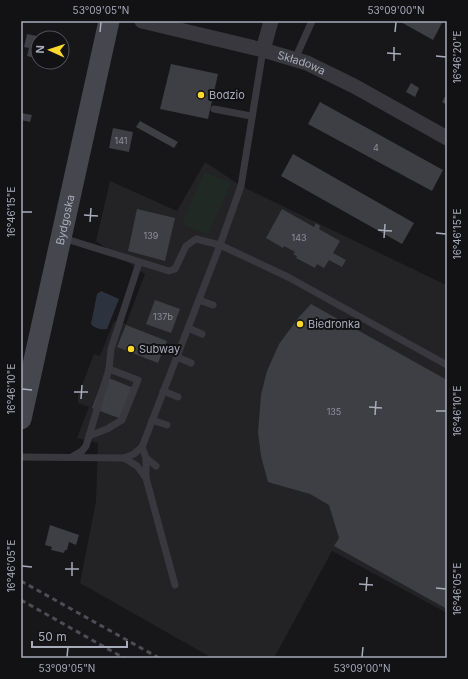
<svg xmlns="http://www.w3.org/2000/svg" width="468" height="679" font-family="Inter,sans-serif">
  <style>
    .built { fill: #232326 }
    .green { fill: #202923 }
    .water { fill: #2c333e }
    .building { fill: #3e3f44 }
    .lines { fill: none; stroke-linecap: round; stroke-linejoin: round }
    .lane { stroke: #38383e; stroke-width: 7 }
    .street { stroke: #38383e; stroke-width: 15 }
    .secondary { stroke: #45464e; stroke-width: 21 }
    .rail { stroke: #4c4d55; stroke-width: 3; stroke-dasharray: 5 4; stroke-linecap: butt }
    .ticks { fill: none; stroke: #a8abba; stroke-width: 1.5 }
    .poi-dot { fill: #fcd82c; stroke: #121214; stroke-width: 1.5 }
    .labels { text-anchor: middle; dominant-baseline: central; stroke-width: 4; stroke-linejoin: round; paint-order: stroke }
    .number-label { font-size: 9px; fill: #8e909c }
    .street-label { font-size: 11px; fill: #a8abba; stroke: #121214 }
    .poi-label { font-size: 11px; fill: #a8abba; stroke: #121214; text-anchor: start }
    .neatline { fill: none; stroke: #a8abba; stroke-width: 1.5 }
    .ticks-label { font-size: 10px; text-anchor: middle; fill: #a8abba }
  </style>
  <rect width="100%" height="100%" fill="#171719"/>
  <path class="built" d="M205 162 241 186 446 285 447 613 332 551 274 658H212L80 583 96 501 98 443 77 438 89 407 78 403V396L94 354 100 356 114 321 126 324 145 274 96 241 110 181 177 211Z"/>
  <path class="green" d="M204 172 231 183 208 235 182 224Z"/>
  <path class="water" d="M101 291 119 299 107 329C101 330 94 328 91 324L97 294Z"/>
  <g class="building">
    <path d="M399 21H443L433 40Z"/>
    <path d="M27 34 42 37 38 38V50L35 58 27 56 29 48 24 47Z"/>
    <path d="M171 64 218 74 208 119 160 109Z"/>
    <path d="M411 83 419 88 415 97 406 92Z"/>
    <path d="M447 93V105L442 102Z"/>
    <path d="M320 102 443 170 432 191 308 124Z"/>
    <path d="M21 113 32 115 30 122 21 120Z"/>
    <path d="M140 121 178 142 174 148 136 127Z"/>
    <path d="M113 128 133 132 129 152 109 148Z"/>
    <path d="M293 154 414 223 402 244 281 176Z"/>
    <path d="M137 209 175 218 165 261 128 251Z"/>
    <path d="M282 209 314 227 316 223 320 226 319 229 340 241 333 253 346 260 342 267 329 260 324 268 317 264 315 268 296 258 297 256 293 254 295 252 284 246 283 248 266 238Z"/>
    <path d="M155 300 180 309 171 333 146 324Z"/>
    <path d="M311 304 447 380V609L334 546 339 538 329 505 310 494 268 482 261 456 258 432 261 395 267 371 279 344 299 317Z"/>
    <path d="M126 325 167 341 158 363 117 347Z"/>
    <path d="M104 376 136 389 124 420 92 408Z"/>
    <path d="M50 525 79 535 76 545 69 542 67 550H65L64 553 51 550 52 547 45 545Z"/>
  </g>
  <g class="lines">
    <g class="lane">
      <path d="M295 59 312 21"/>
      <path d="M214 109 251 116"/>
      <path d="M63 238 169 271 175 269 186 246 196 239 220 245 288 277 447 365"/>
      <path d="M199 300 213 305"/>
      <path d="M188 328 202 334"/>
      <path d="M177 357 191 363"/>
      <path d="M163 391 178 397"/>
      <path d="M152 420 167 425"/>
      <path d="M89 436 107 429 122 420 138 380 109 369"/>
      <path d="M142 447 146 458 156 466"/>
      <path d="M73 456 82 451 86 446 109 369 111 349 139 263"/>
      <path d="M21 457 124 458 134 454 142 447 220 245 241 186 263 50"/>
      <path d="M124 458 137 466 146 478"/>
      <path d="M146 458V478L175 585"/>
    </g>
    <g class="street">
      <path id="s1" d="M142 21 263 50 307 63 354 86 447 138"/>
      <path d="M263 50 271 21"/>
    </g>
    <path class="secondary" id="s2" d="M21 419 109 21"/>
    <g class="rail">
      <path d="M21 581 159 658"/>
      <path d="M21 600 124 658"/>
    </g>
  </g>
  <path class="ticks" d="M100 32 101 22M395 32 396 22M387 53 401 54M436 56 446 57M394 61V47M22 212H32M84 215 98 216M90 222 91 208M378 230 392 231M436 233 446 234M384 238 385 224M22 389 32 390M74 392H88M81 399 82 385M369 407 382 408M436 411H446M375 415 376 401M22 566 32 567M65 569H79M72 576V562M359 584 373 585M436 588 446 589M366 591 367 577M67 657 68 647M362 657 363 647"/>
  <g class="poi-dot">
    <circle cx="201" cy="95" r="4"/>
    <circle cx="300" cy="324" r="4"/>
    <circle cx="131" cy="349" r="4"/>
  </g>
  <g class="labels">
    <g class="number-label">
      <text x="121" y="140">141</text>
      <text x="376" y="147">4</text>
      <text x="151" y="235">139</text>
      <text x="299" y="237">143</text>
      <text x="163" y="316">137b</text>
      <text x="334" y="411">135</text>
    </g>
    <g class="street-label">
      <text stroke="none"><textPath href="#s1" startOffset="165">Składowa</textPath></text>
      <text stroke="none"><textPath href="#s2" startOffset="204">Bydgoska</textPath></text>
    </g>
    <g class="poi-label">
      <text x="209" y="95">Bodzio</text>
      <text x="308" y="324">Biedronka</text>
      <text x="139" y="349">Subway</text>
    </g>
  </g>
  <rect width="468" height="679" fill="none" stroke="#121214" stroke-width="44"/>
  <g transform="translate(50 50) rotate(273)"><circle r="19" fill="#121214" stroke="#4e4f56"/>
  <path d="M0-3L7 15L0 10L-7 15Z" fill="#fcd82c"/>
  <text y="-6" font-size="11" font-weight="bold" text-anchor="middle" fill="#a8abba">N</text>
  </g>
  <path d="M32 641v6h95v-6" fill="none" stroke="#a8abba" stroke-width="2"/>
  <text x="38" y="641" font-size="12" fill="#a8abba" stroke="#121214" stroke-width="3" paint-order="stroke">50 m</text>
  <rect x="22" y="22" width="424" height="635" class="neatline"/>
  <g class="ticks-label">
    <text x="101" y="14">53°09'05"N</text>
    <text x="396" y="14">53°09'00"N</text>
    <text transform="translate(457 57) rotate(-90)" y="4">16°46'20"E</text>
    <text transform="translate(11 212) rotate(-90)" y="4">16°46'15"E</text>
    <text transform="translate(457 234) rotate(-90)" y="4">16°46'15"E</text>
    <text transform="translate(11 389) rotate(-90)" y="4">16°46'10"E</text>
    <text transform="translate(457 411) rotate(-90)" y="4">16°46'10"E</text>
    <text transform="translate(11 566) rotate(-90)" y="4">16°46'05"E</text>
    <text transform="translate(457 589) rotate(-90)" y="4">16°46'05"E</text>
    <text x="67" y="672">53°09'05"N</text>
    <text x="362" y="672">53°09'00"N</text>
  </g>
</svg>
